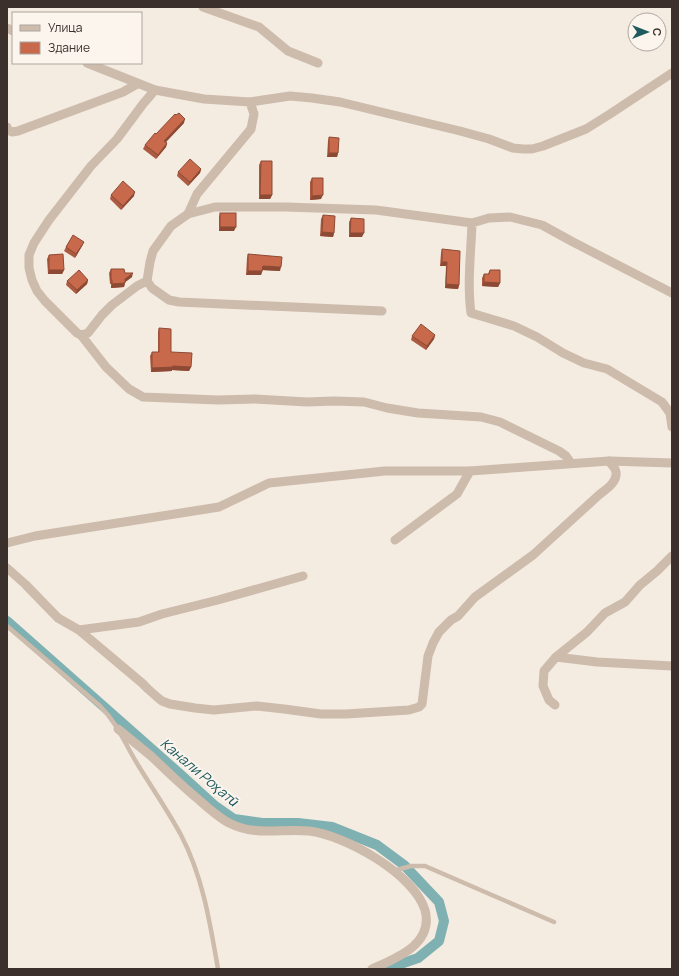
<svg xmlns="http://www.w3.org/2000/svg" width="679" height="976" font-family="Manrope,sans-serif">
  <style>
    .lines { fill: none; stroke-linecap: round; stroke-linejoin: round }
    .canal { stroke: #7fb0b2; stroke-width: 10 }
    .lane { stroke: #cdbbac; stroke-width: 4.5 }
    .street { stroke: #cdbbac; stroke-width: 9 }
    .wall { fill: #ac5a40 }
    .shaded-wall { fill: #8c4a34 }
    .building { fill: #c8694b; stroke: #8c4a34 }
    .labels { text-anchor: middle; dominant-baseline: central; stroke-width: 4; stroke-linejoin: round; paint-order: stroke }
    .water-label { font-size: 14px; font-style: italic; fill: #1f5a5e; stroke: #fbf5ee }
  </style>
  <rect width="100%" height="100%" fill="#f4ebe1"/>
  <g class="lines">
    <path class="canal" d="M7 621 180 774 214 805 234 819 262 823H298L332 827 377 845 404 865 439 902 444 921 439 941 418 958 386 969"/>
    <g class="lane">
      <path d="M7 626 100 706C118 724 125 744 138 765 152 788 168 811 181 835 203 877 210 923 218 969"/>
      <path d="M393 871 411 866H425L554 922"/>
    </g>
    <g class="street">
      <path d="M203 7 259 27 288 51 318 63"/>
      <path d="M7 28 13 31"/>
      <path d="M87 63 155 90 204 99 250 102 254 114 251 129 197 194 188 214 215 207H286L376 210 472 223"/>
      <path d="M250 102 290 96 312 98 340 102 460 131 489 139 513 148 523 149H532L543 146 586 129 610 114 672 73"/>
      <path d="M7 127 8 130 12 132 18 131 123 92 137 84"/>
      <path d="M188 214 171 226 153 251 150 262 147 281 152 288 169 300 179 302 382 311"/>
      <path d="M147 281 137 286 112 305 102 315 88 333 81 335 77 333 45 301 37 291 32 280 29 268V255L34 243 49 220 91 166 117 139 143 104 155 90"/>
      <path d="M672 293 573 242 542 225 510 217 489 218 472 223C471 253 467 283 471 313L514 326 537 337 563 353 584 363 607 369 662 402 670 413 672 427"/>
      <path d="M81 335 106 367 129 389 143 397 218 400 255 399 307 402 334 401 364 402 387 408 418 413 481 417 500 422 559 451 566 456 571 463"/>
      <path d="M395 540 457 494 470 471"/>
      <path d="M7 543 35 536 219 507 269 483 385 471H470L609 461 672 463"/>
      <path d="M7 568 25 584 58 618 79 630 142 683 148 689 157 697 162 701 170 704 195 708 214 710 257 706 284 709 321 714H346L409 710 419 707 422 704 428 656 433 643 439 632 451 620 458 616 475 597 533 555 600 494C607 489 620 480 615 469 613 466 611 464 609 461"/>
      <path d="M79 630 139 622 162 614 218 600 303 576"/>
      <path d="M556 657 587 632 605 613 625 602 640 585 657 571 672 556"/>
      <path d="M555 705 549 700 543 686 544 671 556 657 597 662 672 666"/>
      <path d="M118 729C129 738 140 747 151 756 166 770 181 785 198 799 207 807 218 817 229 823 257 837 280 828 309 831 345 835 414 874 425 910 434 944 397 958 372 969"/>
    </g>
  </g>
  <g class="wall">
    <path d="M184 123 166 142 167 143 166 147 156 159 143 149 145 145 156 134Z"/>
    <path d="M329 137 338 153 337 157H327L328 141Z"/>
    <path d="M261 161 272 195 270 199H259V165Z"/>
    <path d="M201 169 200 173 188 186 177 176 178 172Z"/>
    <path d="M312 178 321 199 310 200V182Z"/>
    <path d="M111 195 134 196 121 210 110 199Z"/>
    <path d="M220 213 234 231H219V217Z"/>
    <path d="M323 215 334 233 333 237 320 236 321 219Z"/>
    <path d="M351 218 362 237H349V222Z"/>
    <path d="M84 242 82 246 75 258 64 251 66 247Z"/>
    <path d="M442 249 459 285 458 289 445 288 446 266H440L441 253Z"/>
    <path d="M248 254 280 271 263 270 261 275H246L247 258Z"/>
    <path d="M49 255 64 270 62 274H48L47 259Z"/>
    <path d="M111 269 125 273 132 277 125 282 124 287 111 288V284H110L109 273Z"/>
    <path d="M490 270 500 283 498 287 482 286V278L484 274H488Z"/>
    <path d="M88 280 87 284 76 294 66 285 67 281Z"/>
    <path d="M159 328 171 352 191 367 189 371 172 370V371L151 372 150 356 152 352H158V332Z"/>
    <path d="M435 335 434 339 426 350 411 340 412 336Z"/>
  </g>
  <g class="shaded-wall">
    <path d="M185 119 184 123 163 145 164 141Z"/>
    <path d="M167 143 166 147 156 159 158 155Z"/>
    <path d="M329 153H338L337 157H327Z"/>
    <path d="M201 169 200 173 188 186 190 182Z"/>
    <path d="M135 192 134 196 121 210 123 206Z"/>
    <path d="M260 195H272L270 199H259Z"/>
    <path d="M323 195 321 199 310 200 312 196Z"/>
    <path d="M220 227H236L234 231H219Z"/>
    <path d="M322 232 334 233 333 237 320 236Z"/>
    <path d="M350 233H364L362 237H349Z"/>
    <path d="M84 242 82 246 75 258 76 254Z"/>
    <path d="M442 262H447L446 266H440Z"/>
    <path d="M263 266 281 267 280 271 261 270Z"/>
    <path d="M49 270H64L62 274H48Z"/>
    <path d="M248 271H262L261 275H246Z"/>
    <path d="M133 273 132 277 124 283 125 279Z"/>
    <path d="M88 280 87 284 76 294 77 290Z"/>
    <path d="M484 282 500 283 498 287 482 286Z"/>
    <path d="M125 283 124 287 111 288 112 284Z"/>
    <path d="M446 284 459 285 458 289 445 288Z"/>
    <path d="M435 335 434 339 426 350 427 346Z"/>
    <path d="M173 366 191 367 189 371 172 370V371L151 372 152 368Z"/>
  </g>
  <g class="building">
    <path d="M179 113 185 119 164 141 167 143 158 155 145 145 155 133 156 134 175 114 176 115Z"/>
    <path d="M329 137 339 138 338 153H329Z"/>
    <path d="M190 159 201 169 190 182 178 172Z"/>
    <path d="M261 161H272V195H260Z"/>
    <path d="M312 178H323V195L312 196Z"/>
    <path d="M123 181 135 192 123 206 111 195Z"/>
    <rect x="220" y="213" width="16" height="14"/>
    <path d="M323 215 335 216 334 233 322 232Z"/>
    <path d="M351 218 364 219V233H350Z"/>
    <path d="M73 235 84 242 76 254 66 247Z"/>
    <path d="M442 249 460 251 459 285 446 284 447 262H442Z"/>
    <path d="M63 254 64 270H49V255Z"/>
    <path d="M248 254 282 257 281 267 263 266 262 271H248Z"/>
    <path d="M111 269H124L125 273H133L125 279V283L112 284V280H111Z"/>
    <path d="M79 270 88 280 77 290 67 281Z"/>
    <path d="M490 270H500V283L484 282V274H489Z"/>
    <path d="M421 324 435 335 427 346 412 336Z"/>
    <path d="M159 328 171 329V352L192 353 191 367 173 366V367L152 368V352H159Z"/>
  </g>
  <g class="labels">
    <g class="water-label">
      <text transform="translate(200 772) rotate(40)">Канали Роҳатӣ</text>
    </g>
  </g>
  <rect width="679" height="976" fill="none" stroke="#3b302b" stroke-width="16"/>
  <rect x="12" y="12" width="130" height="52" fill="#fbf5ee" stroke="#aea6a0"/>
  <rect x="20" y="25" width="20" height="6" fill="#cdbbac" stroke="#aea6a0"/>
  <text x="48" y="32" font-size="12" fill="#3b302b">Улица</text>
  <rect x="20" y="42" width="20" height="12" fill="#c8694b" stroke="#aea6a0"/>
  <text x="48" y="52" font-size="12" fill="#3b302b">Здание</text>
  <g transform="translate(647 32) rotate(90)"><circle r="19" fill="#fbf5ee" stroke="#aea6a0"/>
  <path d="M0-3L7 15L0 10L-7 15Z" fill="#1f5a5e"/>
  <text y="-6" font-size="11" font-weight="bold" text-anchor="middle" fill="#3b302b">С</text>
  </g>
</svg>
